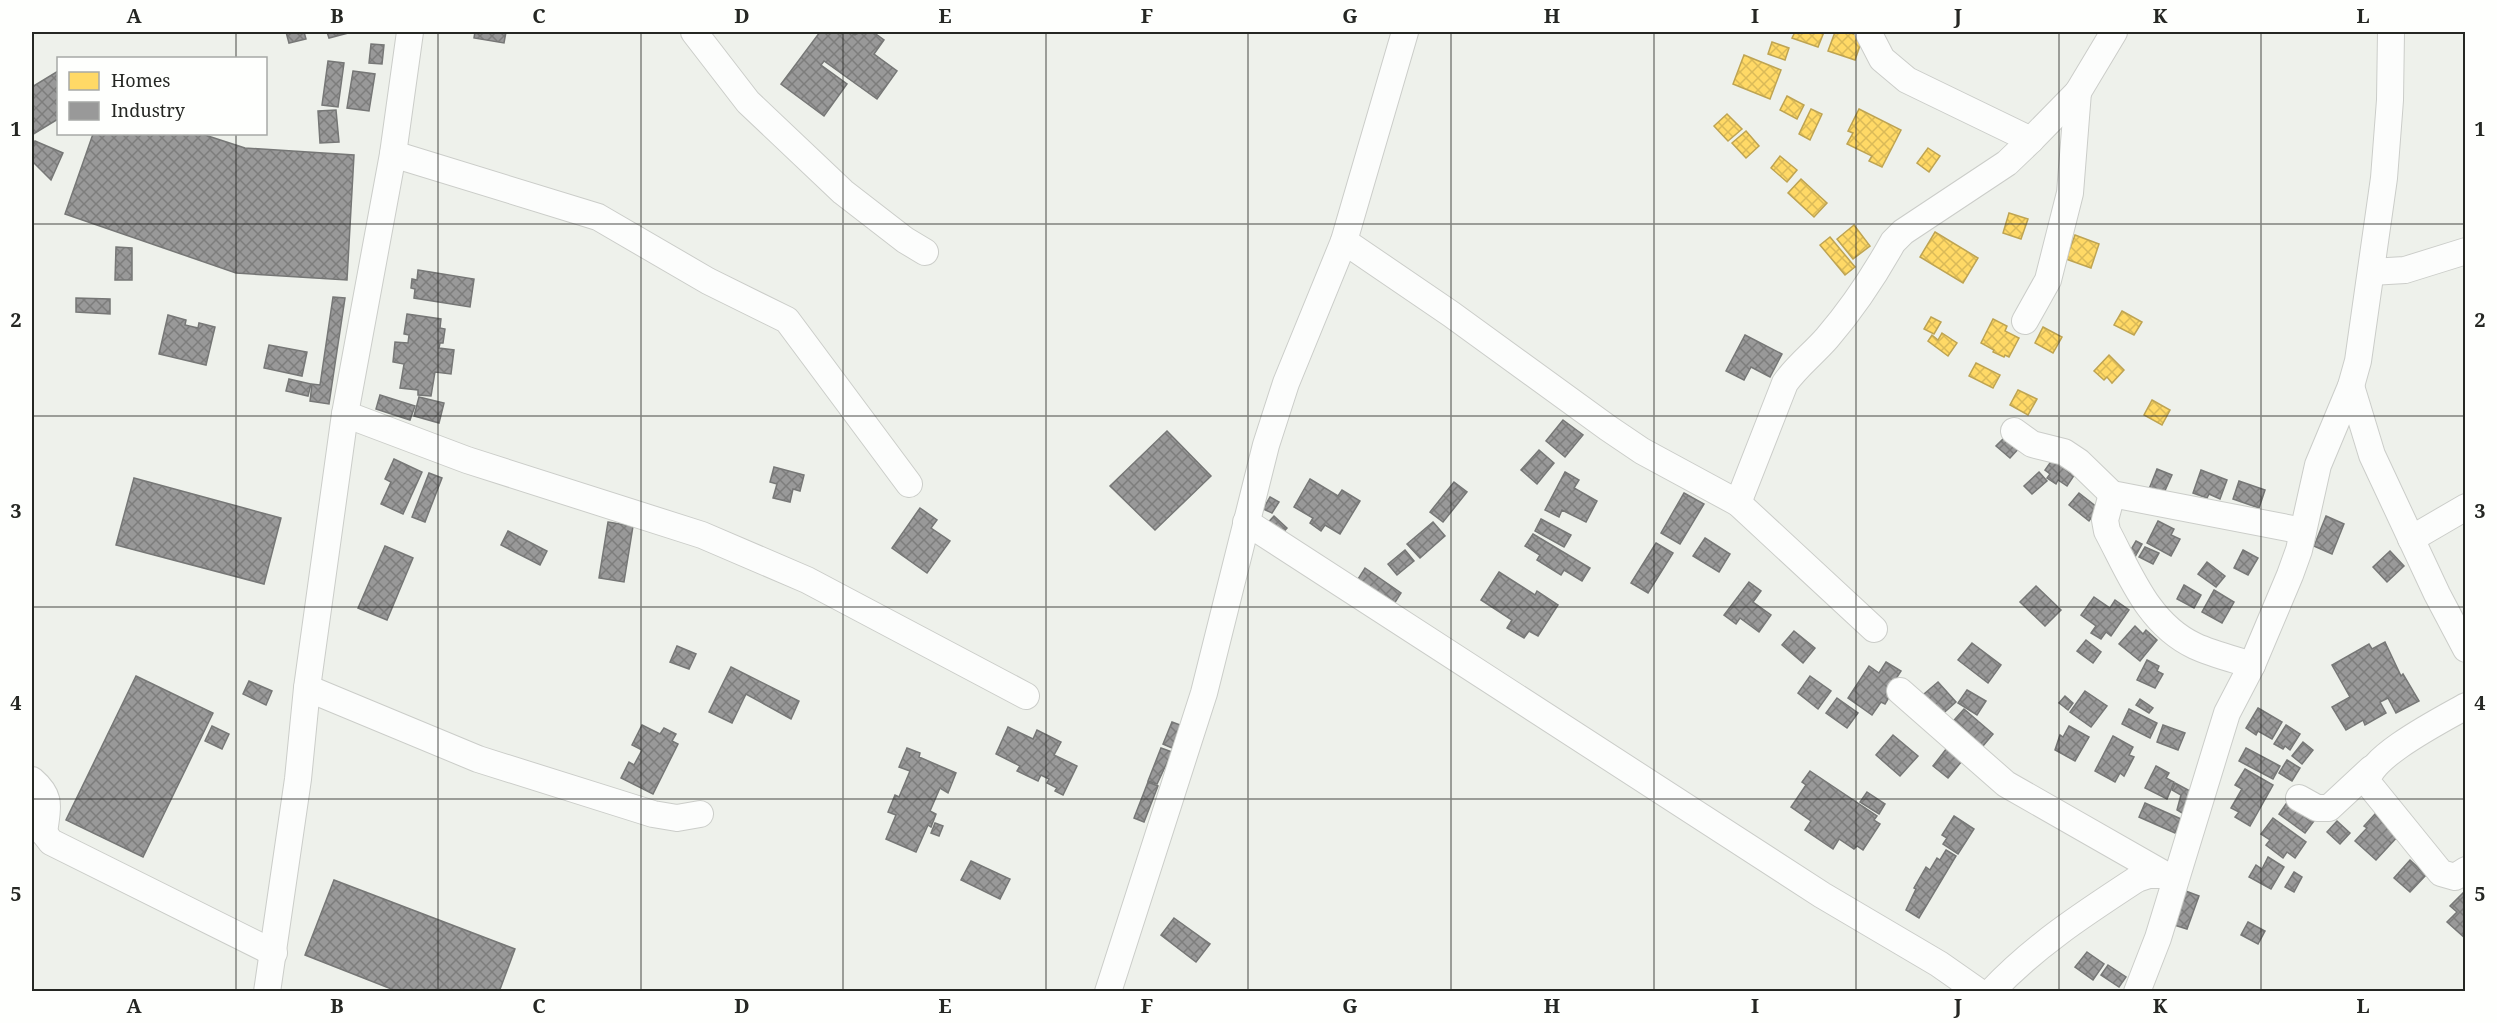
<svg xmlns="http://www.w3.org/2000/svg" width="2497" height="1023" font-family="'Noto Serif',serif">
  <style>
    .homes { fill: url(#homes-cross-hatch); stroke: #bea452; stroke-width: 1.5 }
    .industry { fill: url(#industry-cross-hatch); stroke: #767776; stroke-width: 1.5 }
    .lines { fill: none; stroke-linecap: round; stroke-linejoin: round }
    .minor-casing { stroke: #cbcdc9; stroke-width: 28 }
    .minor { stroke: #fcfdfc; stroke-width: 26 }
    .grid { fill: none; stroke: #252723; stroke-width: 1.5; stroke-opacity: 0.55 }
    .neatline { fill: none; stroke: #252723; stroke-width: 2 }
    .grid-label { font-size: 20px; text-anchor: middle; font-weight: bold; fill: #252723 }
  </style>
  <defs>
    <pattern id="homes-cross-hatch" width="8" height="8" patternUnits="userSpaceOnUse" patternTransform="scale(1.5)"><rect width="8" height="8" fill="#ffd966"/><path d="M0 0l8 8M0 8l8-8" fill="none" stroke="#daba58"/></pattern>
    <pattern id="industry-cross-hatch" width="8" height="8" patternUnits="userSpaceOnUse" patternTransform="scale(1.5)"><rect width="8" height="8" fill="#999"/><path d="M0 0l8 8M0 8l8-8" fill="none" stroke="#7d7d7c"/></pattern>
  </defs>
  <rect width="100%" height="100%" fill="#eef1eb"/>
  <g class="homes">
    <path d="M1795 32H1824L1818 47 1792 38Z"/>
    <path d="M1835 32H1847L1863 37 1855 60 1828 51Z"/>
    <path d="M1772 42 1789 48 1785 60 1768 54Z"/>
    <path d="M1744 55 1781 70 1770 99 1733 84Z"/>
    <path d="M1787 96 1804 105 1797 119 1780 110Z"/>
    <path d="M1811 109 1822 114 1810 140 1799 134Z"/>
    <path d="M1859 109 1901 130 1882 167 1869 161 1872 156 1847 144 1853 133 1848 131Z"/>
    <path d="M1727 114 1742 129 1728 141 1714 126Z"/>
    <path d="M1746 131 1759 146 1746 158 1732 143Z"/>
    <path d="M1928 148 1940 156 1929 172 1917 163Z"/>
    <path d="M1780 156 1797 170 1787 182 1771 168Z"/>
    <path d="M1801 179 1827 203 1814 217 1788 193Z"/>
    <path d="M2009 213 2028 219 2021 239 2003 233Z"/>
    <path d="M1854 225 1870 246 1853 259 1837 239Z"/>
    <path d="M1935 232 1978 258 1963 283 1920 257Z"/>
    <path d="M2075 235 2099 244 2091 268 2066 259Z"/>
    <path d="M1830 237 1855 267 1845 275 1820 245Z"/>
    <path d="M2122 311 2142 322 2134 335 2114 325Z"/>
    <path d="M1931 317 1941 322 1934 334 1924 329Z"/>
    <path d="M1993 319 2007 326 2005 331 2019 338 2009 357 2005 355 2004 357 1993 352 1994 350 1981 343Z"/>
    <path d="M2043 327 2062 337 2053 353 2035 343Z"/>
    <path d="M1942 333 1957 343 1948 356 1928 341 1932 335 1938 340Z"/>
    <path d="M2109 355 2124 370 2112 383 2107 377 2104 380 2094 371Z"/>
    <path d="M1976 363 2000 375 1993 388 1969 376Z"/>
    <path d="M2018 390 2037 399 2028 415 2010 405Z"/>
    <path d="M2152 400 2170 410 2162 425 2144 415Z"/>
  </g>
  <g class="industry">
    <path d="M286 32H304L306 39 289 43Z"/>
    <path d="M327 32H352L329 38Z"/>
    <path d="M475 32H506L504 43 474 38Z"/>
    <path d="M820 32H850L855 35 860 32H873L884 40 874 54 897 71 877 99 824 61 821 65 847 84 824 116 781 84Z"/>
    <path d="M371 44 384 45 382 64 369 63Z"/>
    <path d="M328 61 344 63 338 107 322 105Z"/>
    <path d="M58 71V119L32 135V87Z"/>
    <path d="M353 71 375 74 369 111 347 108Z"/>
    <path d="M336 110 339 142 320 143 318 111Z"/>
    <path d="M93 134H202L245 148 354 155 347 280 236 273 65 214Z"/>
    <path d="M35 141 63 153 51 180 32 161V149Z"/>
    <path d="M116 247 132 248V280H115Z"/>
    <path d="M418 270 474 279 470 307 414 298 415 289 411 288 412 279 417 280Z"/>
    <path d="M333 297 345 298 329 404 310 401 312 384 320 385Z"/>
    <path d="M76 298 110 299V314L76 312Z"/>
    <path d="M407 314 441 319 440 328 445 329 443 343H440L439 348 454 350 451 374 435 372 431 396 418 395V390L400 388 404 364 393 362 395 342 408 343 409 335 404 334Z"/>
    <path d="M168 315 186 320 185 325 198 328 199 323 215 327 206 365 159 354Z"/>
    <path d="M1745 335 1782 354 1770 377 1751 367 1744 380 1726 371Z"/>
    <path d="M269 345 307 352 302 376 264 368Z"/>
    <path d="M289 379 311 384 308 396 286 391Z"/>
    <path d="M380 395 415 406 410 420 376 409Z"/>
    <path d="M419 397 444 403 439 423 414 416Z"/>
    <path d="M1563 420 1583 435 1565 457 1546 441Z"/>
    <path d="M1167 431 1211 476 1155 530 1110 486Z"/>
    <path d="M2008 434 2021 446 2010 458 1996 446Z"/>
    <path d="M1539 450 1554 463 1537 484 1521 470Z"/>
    <path d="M2057 453 2079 468 2067 486 2058 480 2056 484 2047 478 2050 474 2045 470Z"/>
    <path d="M394 459 422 472 403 514 381 504 391 482 385 479Z"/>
    <path d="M774 467 804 475 800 491 793 489 790 502 773 498 777 484 770 482Z"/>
    <path d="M2157 469 2172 475 2163 495 2149 489Z"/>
    <path d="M2201 470 2227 480 2220 499 2209 494 2207 498 2193 493Z"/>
    <path d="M1565 472 1579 480 1574 488 1597 501 1586 522 1562 510 1559 517 1545 510Z"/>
    <path d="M2039 472 2047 481 2032 494 2024 486Z"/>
    <path d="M429 473 442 478 425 522 412 517Z"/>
    <path d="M134 478 281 518 264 584 116 545Z"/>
    <path d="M1310 479 1338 496 1342 490 1360 501 1340 534 1325 525 1321 531 1310 523 1313 518 1294 507Z"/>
    <path d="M2239 481 2265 490 2259 508 2233 499Z"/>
    <path d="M1454 482 1467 492 1443 522 1430 512Z"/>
    <path d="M1684 493 1704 504 1680 544 1661 533Z"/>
    <path d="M2079 493 2098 508 2089 521 2069 505Z"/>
    <path d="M1270 497 1279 502 1272 513 1263 509Z"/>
    <path d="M920 508 937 520 931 528 950 541 927 573 892 548Z"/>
    <path d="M1274 516 1287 528 1279 537 1266 525Z"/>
    <path d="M2326 516 2344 524 2332 554 2314 546Z"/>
    <path d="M1541 519 1571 535 1564 547 1535 531Z"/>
    <path d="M2158 521 2174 529 2171 535 2180 539 2171 556 2147 543Z"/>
    <path d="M608 522 633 526 624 582 599 578Z"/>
    <path d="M1433 522 1445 536 1420 558 1407 544Z"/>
    <path d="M508 531 547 551 540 565 501 545Z"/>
    <path d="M1533 534 1590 568 1582 581 1564 570 1561 575 1537 560 1540 555 1525 546Z"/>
    <path d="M1705 538 1730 554 1719 572 1693 556Z"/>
    <path d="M2136 541 2142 544 2135 557 2129 553Z"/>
    <path d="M1656 543 1673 553 1648 593 1631 583Z"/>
    <path d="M385 546 413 558 387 620 358 608Z"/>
    <path d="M2145 547 2159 553 2153 564 2139 557Z"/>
    <path d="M1405 550 1414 561 1397 575 1388 564Z"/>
    <path d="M2243 550 2258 558 2248 575 2234 568Z"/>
    <path d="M2390 551 2404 566 2387 582 2373 567Z"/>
    <path d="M2207 562 2225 576 2216 587 2198 574Z"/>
    <path d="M1365 568 1401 593 1394 604 1358 579Z"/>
    <path d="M1499 572 1535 595 1537 591 1558 605 1538 636 1529 631 1524 638 1507 628 1512 620 1481 600Z"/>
    <path d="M1749 582 1761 591 1753 602 1771 615 1759 632 1740 618 1736 624 1724 615Z"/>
    <path d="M2184 585 2201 595 2194 608 2177 599Z"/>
    <path d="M2036 586 2061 610 2045 626 2020 602Z"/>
    <path d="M2214 590 2234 602 2222 623 2202 612Z"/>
    <path d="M2094 597 2110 608 2115 600 2129 610 2111 636 2106 632 2101 639 2091 633 2096 626 2081 615Z"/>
    <path d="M2135 626 2143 634 2146 630 2157 640 2140 661 2119 644Z"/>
    <path d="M1794 631 1815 648 1803 663 1782 645Z"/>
    <path d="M2086 640 2101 652 2093 663 2077 651Z"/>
    <path d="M2385 642 2401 676 2403 674 2419 701 2396 713 2388 698 2380 702 2386 713 2365 725 2363 720 2346 730 2332 707 2350 697 2332 665 2369 644 2372 649Z"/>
    <path d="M1972 643 2001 665 1988 683 1958 660Z"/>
    <path d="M677 646 696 654 689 669 670 662Z"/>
    <path d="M2147 660 2159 666 2157 671 2163 674 2155 688 2137 680Z"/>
    <path d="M1886 662 1901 671 1888 691 1891 694 1885 704 1881 702 1872 715 1848 698 1869 666 1879 673Z"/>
    <path d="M731 667 799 701 791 719 746 694 732 723 709 712Z"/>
    <path d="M136 676 213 713 143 857 66 820Z"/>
    <path d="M1810 676 1831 691 1818 709 1798 693Z"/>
    <path d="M249 681 272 691 266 705 243 694Z"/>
    <path d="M1938 682 1956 702 1938 718 1917 700Z"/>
    <path d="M1967 690 1986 701 1977 715 1958 703Z"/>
    <path d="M2085 691 2107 706 2091 727 2070 712Z"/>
    <path d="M2065 696 2073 703 2068 710 2059 703Z"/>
    <path d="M1837 698 1858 713 1847 728 1826 713Z"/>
    <path d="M2140 699 2153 708 2149 713 2136 705Z"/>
    <path d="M2258 708 2282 722 2272 739 2258 731 2256 735 2246 728Z"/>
    <path d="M1964 709 1993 734 1978 752 1948 727Z"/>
    <path d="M2129 709 2157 723 2150 738 2122 724Z"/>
    <path d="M1172 722 1180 725 1172 748 1163 744Z"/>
    <path d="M642 725 660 734 664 728 676 734 672 741 678 744 653 794 621 778 629 762 634 765 642 750 632 745Z"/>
    <path d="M2163 725 2185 733 2178 750 2157 742Z"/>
    <path d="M2286 725 2300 734 2290 750 2285 746 2283 749 2274 744Z"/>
    <path d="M212 726 229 734 222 749 205 741Z"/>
    <path d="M2069 726 2089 737 2075 761 2055 750 2060 735 2063 737Z"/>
    <path d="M1008 727 1033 739 1037 730 1061 742 1054 755 1077 766 1063 795 1055 791 1057 788 1047 783 1049 779 1041 775 1038 781 1017 771 1020 766 996 754Z"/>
    <path d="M1893 735 1918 756 1900 776 1876 755Z"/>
    <path d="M2113 736 2133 747 2129 755 2134 757 2124 776 2120 773 2115 782 2095 771Z"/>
    <path d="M2303 742 2313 750 2302 764 2292 756Z"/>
    <path d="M1950 744 1966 756 1948 778 1933 766Z"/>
    <path d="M907 748 920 753 919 757 956 773 948 793 940 788 930 811 936 814 931 827 928 825 916 852 886 839 896 815 888 812 895 795 899 797 910 771 899 767Z"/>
    <path d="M1161 748 1172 752 1157 784 1148 781Z"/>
    <path d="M2246 748 2280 766 2273 779 2239 761Z"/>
    <path d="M2287 760 2300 768 2292 781 2279 773Z"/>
    <path d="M2156 766 2169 773 2166 778 2174 782 2167 799 2145 788Z"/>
    <path d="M2245 769 2273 785 2250 826 2235 817 2239 812 2231 808 2242 789 2235 785Z"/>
    <path d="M1810 771 1877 816 1874 820 1880 824 1863 850 1857 846 1854 849 1839 839 1833 849 1805 830 1811 821 1791 807 1806 785 1802 782Z"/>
    <path d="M1148 782 1158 786 1144 822 1134 818Z"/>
    <path d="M2175 783 2192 792 2182 813 2177 810 2181 795 2172 790Z"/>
    <path d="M1867 792 1885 804 1879 814 1860 802Z"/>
    <path d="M2288 801 2314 821 2305 833 2279 814Z"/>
    <path d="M2145 803 2181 819 2175 833 2139 817Z"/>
    <path d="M2375 814 2399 835 2376 860 2355 841 2367 828 2364 826Z"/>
    <path d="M1954 816 1974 829 1958 854 1943 844 1947 838 1942 835Z"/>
    <path d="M2273 818 2306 842 2295 858 2287 852 2283 858 2266 845 2270 840 2261 834Z"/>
    <path d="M2337 821 2350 833 2340 844 2327 832Z"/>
    <path d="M935 823 943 826 939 836 931 833Z"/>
    <path d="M1946 850 1956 856 1919 918 1906 910 1916 889 1914 888 1926 867 1930 870 1937 858 1940 860Z"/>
    <path d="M2268 857 2284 867 2271 889 2249 877 2256 865 2262 869Z"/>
    <path d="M2410 860 2426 875 2410 892 2394 878Z"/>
    <path d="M971 861 1010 879 1000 899 961 880Z"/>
    <path d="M2294 872 2302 877 2294 892 2285 887Z"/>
    <path d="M334 880 515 949 499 992H399L305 955Z"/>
    <path d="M2183 890 2199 896 2187 929 2171 924Z"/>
    <path d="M2463 893 2466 895 2465 938 2447 922 2457 912 2450 906Z"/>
    <path d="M1174 918 1210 944 1196 962 1161 935Z"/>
    <path d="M2248 922 2265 931 2258 944 2241 935Z"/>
    <path d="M2087 952 2104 964 2093 980 2075 967Z"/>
    <path d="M2108 965 2126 977 2119 987 2101 975Z"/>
  </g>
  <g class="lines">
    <g class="minor-casing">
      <g id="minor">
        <path d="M694 32 748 102 843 192 905 240 925 252"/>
        <path d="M1868 32 1882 59 1907 80 2031 140"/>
        <path d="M393 154 598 217 708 281 787 320 909 484"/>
        <path d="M1344 241 1451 314 1608 428 1642 451 1738 503 1874 629"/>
        <path d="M2371 272 2405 270 2466 251"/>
        <path d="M2025 321 2048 280 2070 193 2078 92"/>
        <path d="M2351 386 2372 455 2437 594 2466 649"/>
        <path d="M345 414 467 460 702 535 807 580 1026 696"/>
        <path d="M2014 431 2032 444 2064 452 2079 462 2112 494 2303 531"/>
        <path d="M2112 494 2105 520 2107 531C2130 574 2148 624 2195 646 2212 654 2233 659 2252 665"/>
        <path d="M1738 503 1785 383C1797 366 1813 354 1827 338 1852 309 1874 276 1893 242L1903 232 2007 163 2031 140 2078 92 2114 32"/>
        <path d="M1246 522 1822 895 1939 964 1979 992"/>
        <path d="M2411 539 2466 507"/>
        <path d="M307 688 478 759 653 814 677 818 700 814"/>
        <path d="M1900 691 2006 784 2162 873"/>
        <path d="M2466 706C2445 718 2364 759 2368 783L2441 873 2455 877 2466 870"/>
        <path d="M32 780C53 798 47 808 44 833"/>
        <path d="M2299 798 2317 808H2329L2371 769"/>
        <path d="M32 822 37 824 51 842 274 953"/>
        <path d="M267 992 298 779 307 688 345 414 393 154 410 32"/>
        <path d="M1108 992 1204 693 1266 445 1286 383 1344 241 1405 32"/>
        <path d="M1991 992C2034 946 2085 913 2137 879L2149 875H2170"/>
        <path d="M2137 992 2158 938 2227 713 2252 665 2290 575 2299 550 2318 465 2351 386 2358 361 2384 178 2390 100 2391 32"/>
      </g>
    </g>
    <use href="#minor" class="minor"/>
  </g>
  <path class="grid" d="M236 32V58M438 32V992M641 32V992M843 32V992M1046 32V992M1248 32V992M1451 32V992M1654 32V992M1856 32V992M2059 32V992M2261 32V992M236 134V992M32 224H2466M32 416H2466M32 607H2466M32 799H2466"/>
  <rect width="2497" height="1023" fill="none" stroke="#fefffd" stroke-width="66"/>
  <rect x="57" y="57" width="210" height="78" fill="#fefffd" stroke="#a7a9a6" stroke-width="1.5"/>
  <rect x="69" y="72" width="30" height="18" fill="#ffd966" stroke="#a7a9a6" stroke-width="1.5"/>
  <text x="111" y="87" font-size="18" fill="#252723">Homes</text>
  <rect x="69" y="102" width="30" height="18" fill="#999999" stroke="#a7a9a6" stroke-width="1.5"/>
  <text x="111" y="117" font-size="18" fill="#252723">Industry</text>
  <rect x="33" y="33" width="2431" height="957" class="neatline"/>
  <g class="grid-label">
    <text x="134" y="23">A</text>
    <text x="337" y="23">B</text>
    <text x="539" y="23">C</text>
    <text x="742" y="23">D</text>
    <text x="945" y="23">E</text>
    <text x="1147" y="23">F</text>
    <text x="1350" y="23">G</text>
    <text x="1552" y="23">H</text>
    <text x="1755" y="23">I</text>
    <text x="1958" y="23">J</text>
    <text x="2160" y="23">K</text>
    <text x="2363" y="23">L</text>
    <text x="16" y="136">1</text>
    <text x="2480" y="136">1</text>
    <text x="16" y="327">2</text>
    <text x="2480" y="327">2</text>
    <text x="16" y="518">3</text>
    <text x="2480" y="518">3</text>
    <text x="16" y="710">4</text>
    <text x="2480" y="710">4</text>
    <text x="16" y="901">5</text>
    <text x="2480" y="901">5</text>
    <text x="134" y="1013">A</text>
    <text x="337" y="1013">B</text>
    <text x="539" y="1013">C</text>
    <text x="742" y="1013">D</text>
    <text x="945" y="1013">E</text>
    <text x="1147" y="1013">F</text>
    <text x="1350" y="1013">G</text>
    <text x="1552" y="1013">H</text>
    <text x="1755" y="1013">I</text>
    <text x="1958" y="1013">J</text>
    <text x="2160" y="1013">K</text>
    <text x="2363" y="1013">L</text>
  </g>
</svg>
